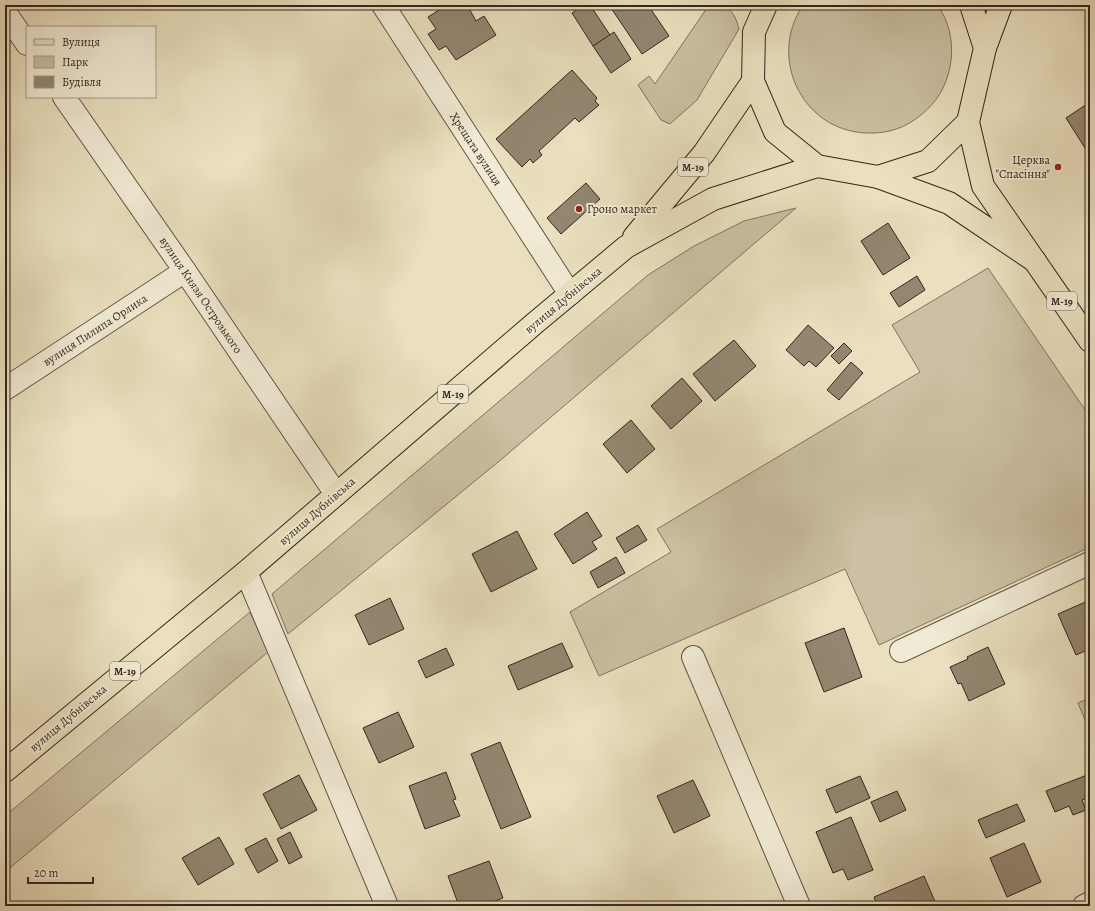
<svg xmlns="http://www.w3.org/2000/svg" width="1095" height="911" font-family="Alegreya,serif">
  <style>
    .green { fill: #cbc0a3; stroke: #807360 }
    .building { fill: #938771; stroke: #34261d }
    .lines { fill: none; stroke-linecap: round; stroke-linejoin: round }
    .minor-casing { stroke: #625446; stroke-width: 24 }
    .major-casing { stroke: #34261d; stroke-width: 24 }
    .highway-casing { stroke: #34261d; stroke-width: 24 }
    .minor { stroke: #f1ebd5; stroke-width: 22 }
    .major { stroke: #eae0bf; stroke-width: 22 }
    .highway { stroke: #eae0bf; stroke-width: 22 }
    .poi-dot { fill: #8f2418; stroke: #f1ebd5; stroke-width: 1.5 }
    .labels { text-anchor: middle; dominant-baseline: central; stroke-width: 4; stroke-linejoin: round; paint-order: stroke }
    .shield { fill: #f1ebd5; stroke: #6d6154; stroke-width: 1 }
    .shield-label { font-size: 11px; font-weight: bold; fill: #34261d }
    .street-label { font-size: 12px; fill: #34261d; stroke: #f1ebd5 }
    .poi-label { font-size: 12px; fill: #34261d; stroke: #f1ebd5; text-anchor: end }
  </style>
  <rect width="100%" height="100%" fill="#eae0bf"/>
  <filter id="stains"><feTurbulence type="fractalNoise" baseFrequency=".005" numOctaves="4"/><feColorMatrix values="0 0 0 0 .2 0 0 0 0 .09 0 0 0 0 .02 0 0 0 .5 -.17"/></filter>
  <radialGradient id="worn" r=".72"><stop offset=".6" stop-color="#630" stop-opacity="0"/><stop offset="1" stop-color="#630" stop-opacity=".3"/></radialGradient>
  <g class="green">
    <path d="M709 5C713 5 719 4 722 5 732 8 737 20 739 29L697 100 670 124 661 120 638 85 649 76 655 84Z"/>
    <path d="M803 5H937C952 24 955 52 948 75 943 93 932 107 917 118 904 128 888 133 872 133 805 135 766 60 803 5Z"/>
    <path d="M796 208 503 458 288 634 272 594 648 275 694 246 744 221Z"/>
    <path d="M988 268 1090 417V547L879 645 845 569 599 676 570 612 671 552 657 529 920 372 892 325Z"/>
    <path d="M250 612 268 652 5 872V816Z"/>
    <path d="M1090 698V732L1078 703Z"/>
  </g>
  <g class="building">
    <path d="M447 5H467L476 21 484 16 496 35 456 60 446 46 439 50 428 34 436 29 428 17Z"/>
    <path d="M584 5H590L610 35 593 46 572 13Z"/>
    <path d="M609 5H648L669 36 642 54Z"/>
    <path d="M614 32 631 59 611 73 593 46Z"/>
    <path d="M572 70 597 98 595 101 599 105 579 122 575 118 539 151 542 155 533 163 530 159 522 167 496 139Z"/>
    <path d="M1090 102V156L1066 118Z"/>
    <path d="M586 183 600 199 561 234 547 218Z"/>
    <path d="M888 223 910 258 883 275 861 241Z"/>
    <path d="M917 276 925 290 899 307 890 293Z"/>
    <path d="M808 325 834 348 816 367 809 361 804 366 786 350Z"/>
    <path d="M734 340 756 366 715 401 693 374Z"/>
    <path d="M844 343 852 351 839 364 831 356Z"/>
    <path d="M851 362 863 373 839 400 827 390Z"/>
    <path d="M682 378 702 401 671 429 651 406Z"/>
    <path d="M631 420 655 449 627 473 603 444Z"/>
    <path d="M587 512 602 536 592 542 597 549 573 564 554 534Z"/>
    <path d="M638 525 647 540 625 553 616 538Z"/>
    <path d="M517 531 537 569 491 592 472 554Z"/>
    <path d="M616 557 625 573 598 588 590 572Z"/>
    <path d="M390 598 404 629 369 645 355 615Z"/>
    <path d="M1090 600V649L1076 655 1058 614Z"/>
    <path d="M844 628 862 677 824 692 805 643Z"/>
    <path d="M562 643 573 667 518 690 508 666Z"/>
    <path d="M988 647 1005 684 969 701 961 683 958 684 950 667 968 659 967 657Z"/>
    <path d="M446 648 454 665 426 678 418 661Z"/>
    <path d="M398 712 414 747 379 763 363 728Z"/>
    <path d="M500 742 531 817 501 829 471 754Z"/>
    <path d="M446 772 456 799 453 800 460 816 425 829 409 786Z"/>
    <path d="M299 775 317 810 281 829 263 794Z"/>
    <path d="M1087 775 1090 783V797L1082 800 1086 810 1073 815 1069 806 1055 812 1046 791Z"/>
    <path d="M860 776 870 798 836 813 826 790Z"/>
    <path d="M693 780 710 816 674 833 657 796Z"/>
    <path d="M897 791 906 810 880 822 871 802Z"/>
    <path d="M1017 804 1025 821 986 838 978 820Z"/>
    <path d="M851 817 873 870 848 880 843 869 833 873 816 832Z"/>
    <path d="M290 832 302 857 289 864 277 839Z"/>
    <path d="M219 837 234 864 198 885 182 858Z"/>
    <path d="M266 838 278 861 258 873 245 849Z"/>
    <path d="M1024 843 1041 882 1007 897 990 858Z"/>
    <path d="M489 861 503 898 483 906H459L448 876Z"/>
    <path d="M924 876 937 906H877L874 897Z"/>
  </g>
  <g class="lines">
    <g class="minor-casing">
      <g id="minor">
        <path d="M383 5 570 294"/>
        <path d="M5 12 27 44"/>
        <path d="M64 97 185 271 336 494"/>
        <path d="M5 389 185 271"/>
        <path d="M246 572 387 906"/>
        <path d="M901 651 1090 563"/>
        <path d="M693 657 799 906"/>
        <path d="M1084 906 1090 903"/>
      </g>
    </g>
    <g class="major-casing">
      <path id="major" d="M985 48 1001 5"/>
    </g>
    <g class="highway-casing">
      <g id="highway">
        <path d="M766 5 754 32 753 81 775 132 817 166"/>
        <path d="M971 5 985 48 968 122 983 186 1090 341"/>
        <path d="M878 177 928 161 968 122"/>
        <path d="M634 237 704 153 753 81"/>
        <path d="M5 771 246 572 535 323 626 247 713 199 817 166 878 177 949 203 1035 261"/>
      </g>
    </g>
    <use href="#minor" class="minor"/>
    <use href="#major" class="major"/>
    <use href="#highway" class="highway"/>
  </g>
  <g class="poi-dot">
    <circle cx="1058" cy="167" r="4"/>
    <circle cx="579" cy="209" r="4"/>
  </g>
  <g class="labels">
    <g class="shield">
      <rect x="678" y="158" width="30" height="18" rx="3"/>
      <rect x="1047" y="292" width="30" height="18" rx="3"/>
      <rect x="438" y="385" width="30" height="18" rx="3"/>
      <rect x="110" y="662" width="30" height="18" rx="3"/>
    </g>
    <g class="shield-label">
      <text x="693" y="167">М-19</text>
      <text x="1062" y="301">М-19</text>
      <text x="453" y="394">М-19</text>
      <text x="125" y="671">М-19</text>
    </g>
    <g class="street-label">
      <text transform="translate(476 149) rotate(57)">Хрещата вулиця</text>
      <text transform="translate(201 295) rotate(56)">вулиця Князя Острозького</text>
      <text transform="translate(563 300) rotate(-40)">вулиця Дубнівська</text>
      <text transform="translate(95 330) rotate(-33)">вулиця Пилипа Орлика</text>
      <text transform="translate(317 511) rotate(-41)">вулиця Дубнівська</text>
      <text transform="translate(68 718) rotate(-40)">вулиця Дубнівська</text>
    </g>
    <g class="poi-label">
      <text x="1050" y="160">Церква<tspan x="1050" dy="14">"Спасіння"</tspan></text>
      <text x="587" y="209" text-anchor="start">Гроно маркет</text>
    </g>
  </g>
  <rect width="1095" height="911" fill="none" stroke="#eae0bf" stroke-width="20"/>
  <rect x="6" y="6" width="1083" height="899" fill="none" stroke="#34261d" stroke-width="2"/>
  <rect x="10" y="10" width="1075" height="891" fill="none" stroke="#34261d"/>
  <rect x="26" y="26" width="130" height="72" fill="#f1ebd5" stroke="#a59c8b"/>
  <rect x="34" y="39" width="20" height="6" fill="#eae0bf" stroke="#a59c8b"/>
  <text x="62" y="46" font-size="12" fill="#34261d">Вулиця</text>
  <rect x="34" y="56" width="20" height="12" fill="#cbc0a3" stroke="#a59c8b"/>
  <text x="62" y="66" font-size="12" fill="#34261d">Парк</text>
  <rect x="34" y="76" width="20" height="12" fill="#938771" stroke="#a59c8b"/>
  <text x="62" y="86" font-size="12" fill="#34261d">Будівля</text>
  <path d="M28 877v6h65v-6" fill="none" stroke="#34261d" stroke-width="2"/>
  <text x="34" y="877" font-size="12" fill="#34261d" stroke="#f1ebd5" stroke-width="3" paint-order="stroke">20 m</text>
  <rect width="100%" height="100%" filter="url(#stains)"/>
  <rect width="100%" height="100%" fill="url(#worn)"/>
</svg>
